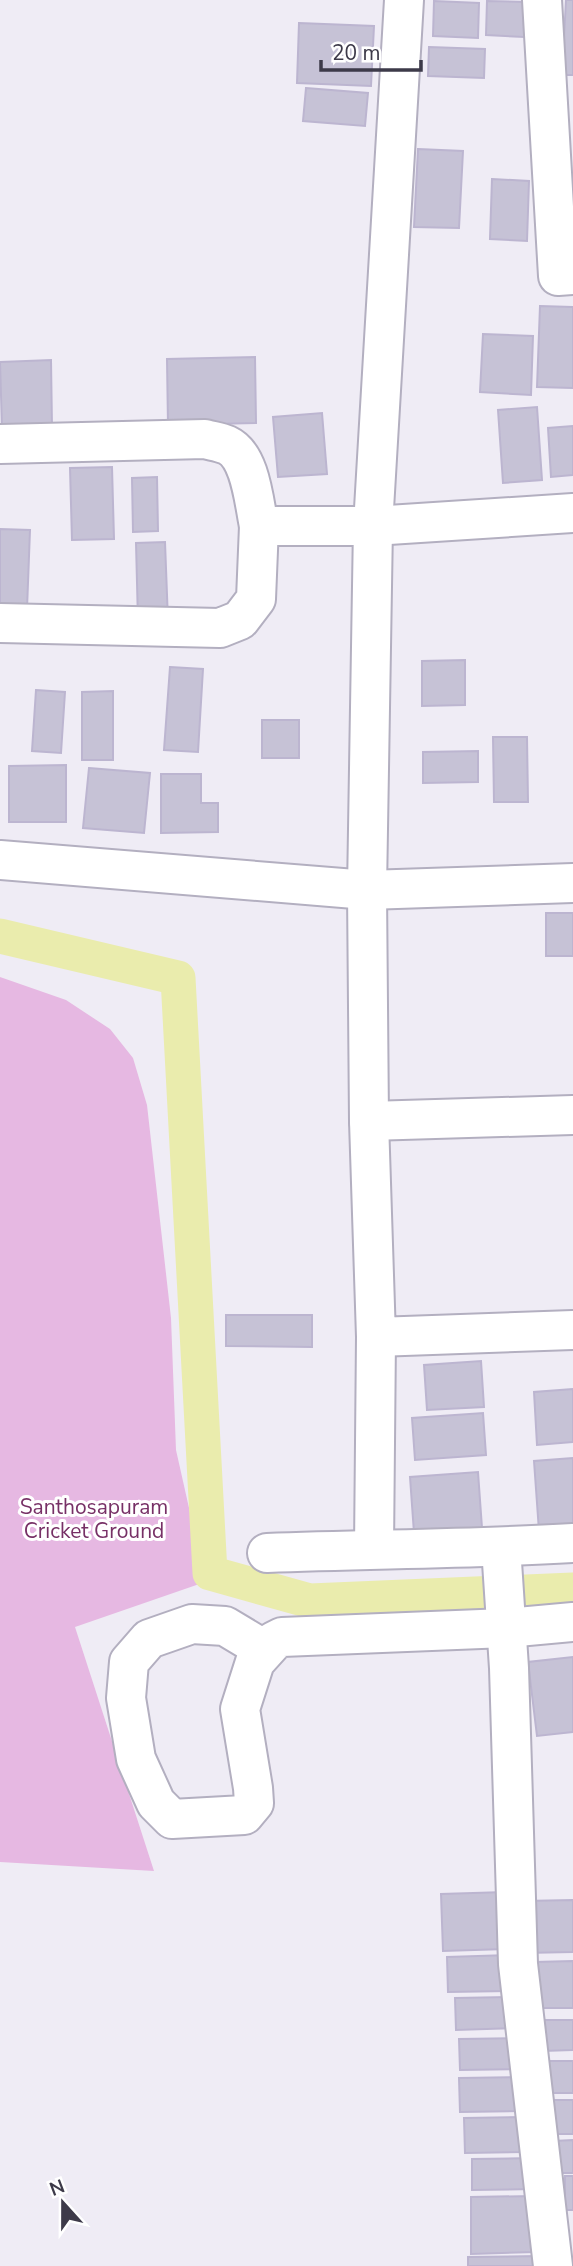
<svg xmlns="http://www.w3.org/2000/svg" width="573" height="2266" font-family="'Nunito Sans',sans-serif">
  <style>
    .green { fill: #e6b8e2 }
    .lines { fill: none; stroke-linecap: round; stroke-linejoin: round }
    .canal { stroke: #eaecad; stroke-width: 35 }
    .building { fill: #c6c2d6; stroke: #bcb5d0; stroke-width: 2 }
    .minor-casing { stroke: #b3afc0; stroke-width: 42 }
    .minor { stroke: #fff; stroke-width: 38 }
    .labels { text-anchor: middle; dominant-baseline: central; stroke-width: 6; stroke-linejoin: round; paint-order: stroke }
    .park-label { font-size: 21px; fill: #773066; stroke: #fff }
  </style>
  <rect width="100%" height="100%" fill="#efecf5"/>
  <path class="green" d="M0 977 66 1000 110 1029 133 1058 147 1105 171 1318 176 1450 198 1548 208 1581 75 1627 154 1871 0 1862Z"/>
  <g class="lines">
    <path class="canal" d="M0 936 178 978 210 1573 310 1601 573 1590"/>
  </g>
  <g class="building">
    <path d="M566 0H573V75H562Z"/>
    <path d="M434 1 479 3 478 38 433 36Z"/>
    <path d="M487 1 526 2 524 37 486 35Z"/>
    <path d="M299 23 374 26 371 86 297 83Z"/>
    <path d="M429 47 485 49 484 78 428 76Z"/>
    <path d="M306 88 368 93 365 126 303 121Z"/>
    <path d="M418 149 463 151 459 228 414 227Z"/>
    <path d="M492 179 529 181 527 241 490 239Z"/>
    <path d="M540 306 573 307V388L537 387Z"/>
    <path d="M483 334 533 336 531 395 480 392Z"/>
    <path d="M255 357 256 423 168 425 167 359Z"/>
    <path d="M51 360 52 428 2 429 0 362Z"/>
    <path d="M537 407 542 480 503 483 498 410Z"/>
    <path d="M322 413 327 474 278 477 273 417Z"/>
    <path d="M573 426V475L551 477 548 428Z"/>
    <path d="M112 467 114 539 72 540 70 468Z"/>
    <path d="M157 477 158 531 133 532 132 478Z"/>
    <path d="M0 529 30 530 27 609 0 608Z"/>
    <path d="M165 542 168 621 138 622 136 543Z"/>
    <path d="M465 660V705L422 706V661Z"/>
    <path d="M170 667 203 669 198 752 164 750Z"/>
    <path d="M36 690 65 692 61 753 32 751Z"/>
    <path d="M113 691V760H82V692Z"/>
    <rect x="262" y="720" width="37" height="38"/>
    <path d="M493 737H527L528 802H494Z"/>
    <path d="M478 751V782L423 783V752Z"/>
    <path d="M66 765V822H9V766Z"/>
    <path d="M89 768 150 773 144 833 83 828Z"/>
    <path d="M161 774H201V803H218V832L161 833Z"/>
    <rect x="546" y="913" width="27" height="43"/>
    <path d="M226 1315H312V1347L226 1346Z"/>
    <path d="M481 1361 484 1407 427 1410 424 1365Z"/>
    <path d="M573 1389V1442L537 1445 534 1392Z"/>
    <path d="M483 1413 486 1455 415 1460 412 1418Z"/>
    <path d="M573 1458V1528L539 1531 534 1461Z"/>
    <path d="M478 1472 482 1528 414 1533 410 1477Z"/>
    <path d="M573 1657V1732L537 1736 528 1662Z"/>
    <path d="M505 1892 506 1949 443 1951 441 1894Z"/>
    <path d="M573 1900V1952L524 1953V1901Z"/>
    <path d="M509 1955 510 1991 448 1992 447 1957Z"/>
    <path d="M573 1961V2008H536L535 1962Z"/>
    <path d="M514 1997 515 2028 456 2030 455 1998Z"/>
    <path d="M543 2020H573V2050L543 2051Z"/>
    <path d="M518 2038 519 2069 460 2070 459 2039Z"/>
    <path d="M540 2061H573V2093H541Z"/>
    <path d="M518 2077 519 2111 460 2112 459 2078Z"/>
    <path d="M547 2100H573V2134H548Z"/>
    <path d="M522 2117V2152L465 2153 464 2118Z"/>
    <path d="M573 2140V2173H554V2141Z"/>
    <path d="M533 2158 534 2189 472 2190V2159Z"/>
    <rect x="565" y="2176" width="8" height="34"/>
    <path d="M533 2196 535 2252 471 2254V2197Z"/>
    <path d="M538 2256V2266H468V2257Z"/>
  </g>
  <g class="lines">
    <g class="minor-casing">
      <g id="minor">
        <path d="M404 0 373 526 367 890 369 1121 376 1337 573 1330"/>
        <path d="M542 0 558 276 573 275"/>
        <path d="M0 444 205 439C212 441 220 442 227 445 251 456 254 503 259 526"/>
        <path d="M0 623 220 628 240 620 256 599 259 526H373L573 513"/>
        <path d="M0 860 367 890 573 883"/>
        <path d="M369 1121 573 1115"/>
        <path d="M501 1547 509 1668 518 1964 553 2266"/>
        <path d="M374 1549 376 1337"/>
        <path d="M267 1553C369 1549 471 1549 573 1543"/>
        <path d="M265 1650 225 1626 192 1624 149 1639 129 1662 126 1698 136 1759 156 1803 172 1819 244 1815 254 1803 253 1788 240 1709 255 1662 274 1641 282 1637 506 1628 573 1622"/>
      </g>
    </g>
    <use href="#minor" class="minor"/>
  </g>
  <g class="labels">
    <g class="park-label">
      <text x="94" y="1507">Santhosapuram<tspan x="94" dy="24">Cricket Ground</tspan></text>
    </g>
  </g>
  <g transform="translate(63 2203) rotate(339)" stroke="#ffffff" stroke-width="5" paint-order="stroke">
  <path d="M0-5L12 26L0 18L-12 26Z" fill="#3d3a49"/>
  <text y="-10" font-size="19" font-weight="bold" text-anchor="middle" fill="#3d3a49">N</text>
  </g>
  <path d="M321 60v10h100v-10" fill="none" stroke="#3d3a49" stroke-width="3.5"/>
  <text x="332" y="60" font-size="21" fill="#3d3a49" stroke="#ffffff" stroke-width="5" paint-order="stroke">20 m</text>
</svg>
